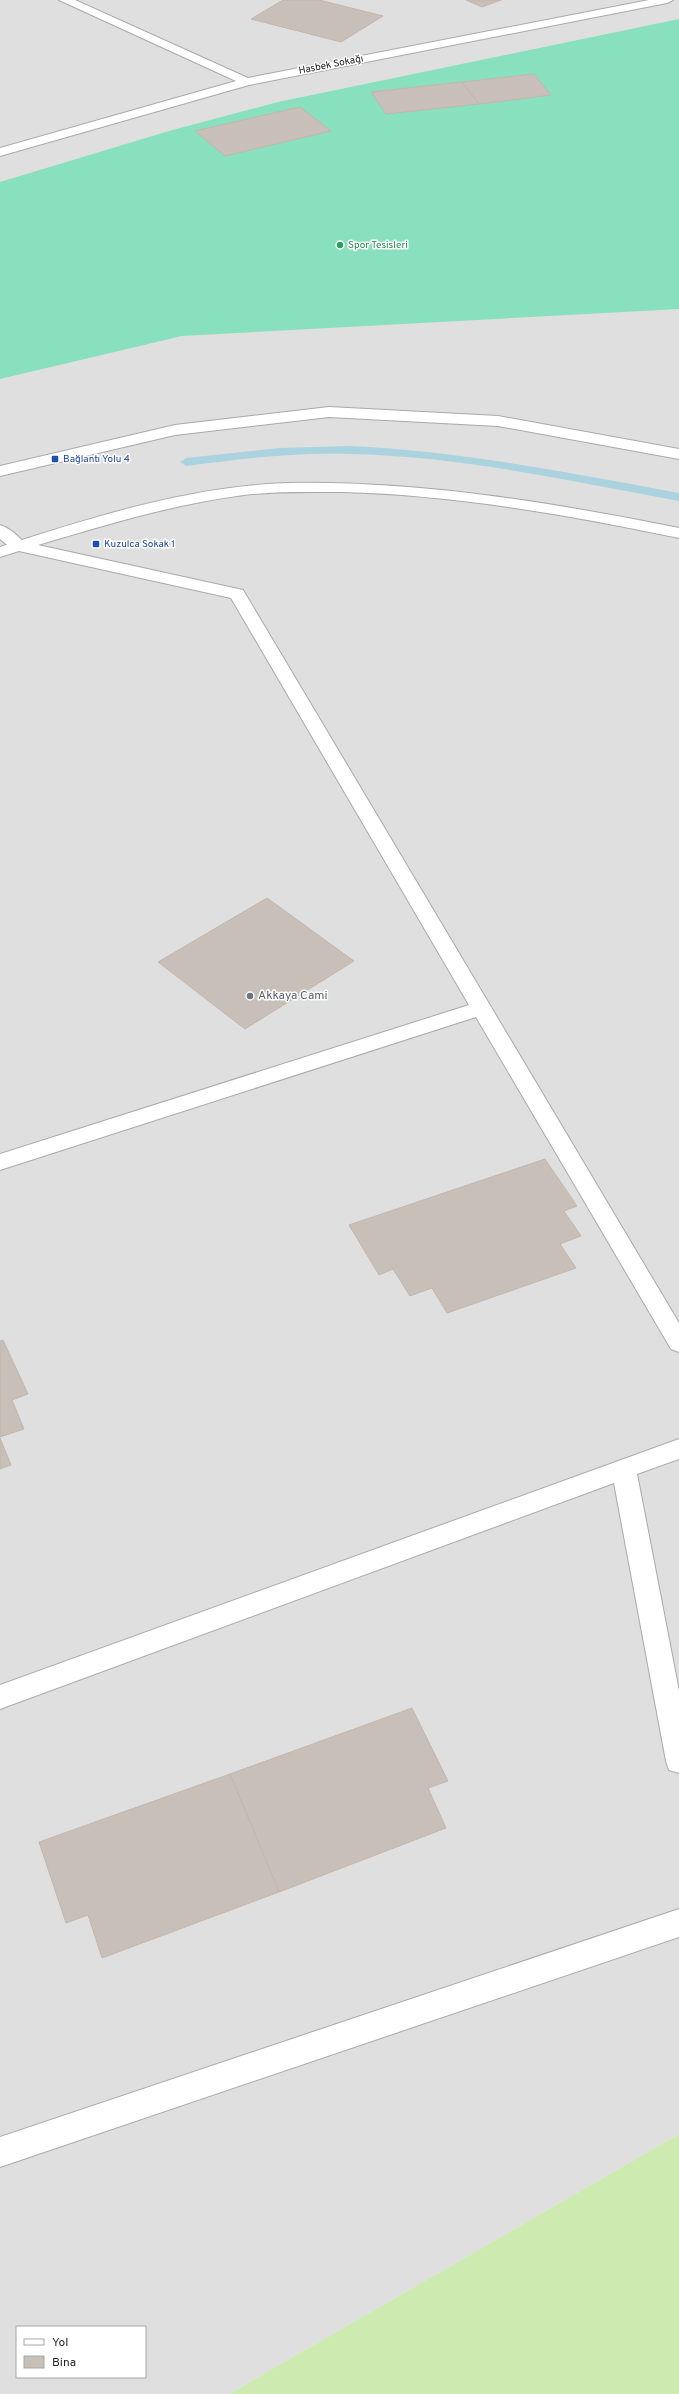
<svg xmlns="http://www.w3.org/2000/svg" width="679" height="2394" font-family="Overpass,sans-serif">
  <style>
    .residential { fill: #e0dfdf; fill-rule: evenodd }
    .grass { fill: #cdebb0 }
    .pitch { fill: #88e0be }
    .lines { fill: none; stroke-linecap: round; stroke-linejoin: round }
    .stream { fill: #aad3df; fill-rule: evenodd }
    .building { fill: #c7bfb8; stroke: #c4b6ab }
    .minor-casing { stroke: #a9a9a9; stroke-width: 2 }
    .tertiary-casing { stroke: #a9a9a9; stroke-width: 2 }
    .minor { fill: #fff; fill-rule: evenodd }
    .tertiary { fill: #fff; fill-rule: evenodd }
    .leisure-dot { fill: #2e9e5b; stroke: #fff; stroke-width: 1.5 }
    .transit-dot { fill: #1a4fb4; stroke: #fff; stroke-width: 1.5 }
    .worship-dot { fill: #6b7280; stroke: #fff; stroke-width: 1.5 }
    .labels { text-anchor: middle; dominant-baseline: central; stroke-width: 3; stroke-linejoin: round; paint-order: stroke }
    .far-street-label { font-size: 10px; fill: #222; stroke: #fff }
    .far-leisure-label { font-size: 10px; fill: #27864d; stroke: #fff; text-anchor: start }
    .far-transit-label { font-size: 10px; fill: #164399; stroke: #fff; text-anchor: start }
    .worship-label { font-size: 12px; fill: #5b616d; stroke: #fff; text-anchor: start }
  </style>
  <rect width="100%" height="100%" fill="#f2efe9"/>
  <path class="residential" d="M0 0H679V2134L229 2394H0ZM17 2327H145V2377H17Z"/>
  <path class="grass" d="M679 2134V2394H229Z"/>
  <path class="pitch" d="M679 19V309L182 336 0 379V182L169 131 278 102Z"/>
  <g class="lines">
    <path class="stream" d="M349 446C461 451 570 473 679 493V501C570 481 460 456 349 454 294 452 240 459 186 466L180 462 186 458 279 448Z"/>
  </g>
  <g class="building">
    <path d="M283 0H319L383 16 341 42 251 19Z"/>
    <path d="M466 0H501L482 7Z"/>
    <path d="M534 74 551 95 479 104 462 82Z"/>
    <path d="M462 82 479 104 386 114 371 92Z"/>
    <path d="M300 107 331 131 225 156 195 131Z"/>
    <path d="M267 898 354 961 245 1029 158 962Z"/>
    <path d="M545 1159 577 1206 564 1211 581 1236 560 1244 576 1268 447 1313 432 1288 410 1296 393 1269 379 1275 349 1225Z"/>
    <path d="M3 1340 28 1394 12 1400 24 1429 0 1437V1341Z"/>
    <path d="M0 1438 11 1465 0 1469Z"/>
    <path d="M412 1708 448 1781 428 1788 446 1828 279 1892 230 1774Z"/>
    <path d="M230 1774 279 1892 102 1958 88 1915 66 1923 39 1842Z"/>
  </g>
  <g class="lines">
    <g class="minor-casing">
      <g id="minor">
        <path d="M59 0H75L248 78 649 0H673L667 3 249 85 0 156V148L236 81Z"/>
        <path d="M329 407 498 416 679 449V459L498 426 329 417 175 435 0 476V466L175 425Z"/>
        <path d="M288 483C420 481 550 502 679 528V538C568 515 456 495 342 492 310 492 276 491 244 495 174 504 105 525 38 545L243 590 679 1323V1352L671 1349 476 1017 0 1170V1154L469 1005 231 598 19 551 0 557V547C93 517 190 486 288 483Z"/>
        <path d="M679 1439V1459L637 1474 679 1691V1773L669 1770 666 1761 614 1483 0 1709V1685Z"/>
        <path d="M679 1909V1937L0 2167V2137Z"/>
      </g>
    </g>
    <g class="tertiary-casing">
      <path id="tertiary" d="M0 525C10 528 21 538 26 546L24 549H12L0 539Z"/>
    </g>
    <use href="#minor" class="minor"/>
    <use href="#tertiary" class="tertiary"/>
  </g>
  <circle class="leisure-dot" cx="340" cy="245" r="4"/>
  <g class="transit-dot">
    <rect x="51" y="455" width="8" height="8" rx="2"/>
    <rect x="92" y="540" width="8" height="8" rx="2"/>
  </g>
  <circle class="worship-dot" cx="250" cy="996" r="4"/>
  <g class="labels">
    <g class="far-street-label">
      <text transform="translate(331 65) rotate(-11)">Hasbek Sokağı</text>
    </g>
    <g class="far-leisure-label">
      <text x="348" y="245">Spor Tesisleri</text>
    </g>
    <g class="far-transit-label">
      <text x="63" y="459">Bağlantı Yolu 4</text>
      <text x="104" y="544">Kuzulca Sokak 1</text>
    </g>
    <g class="worship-label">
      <text x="258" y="996">Akkaya Cami</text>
    </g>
  </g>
  <rect x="16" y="2326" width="130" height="52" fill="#ffffff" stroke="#a7a7a7"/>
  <rect x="24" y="2339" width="20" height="6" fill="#ffffff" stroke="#a7a7a7"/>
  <text x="52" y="2346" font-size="12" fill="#222222">Yol</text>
  <rect x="24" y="2356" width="20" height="12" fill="#c7bfb8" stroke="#a7a7a7"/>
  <text x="52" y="2366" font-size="12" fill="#222222">Bina</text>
</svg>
